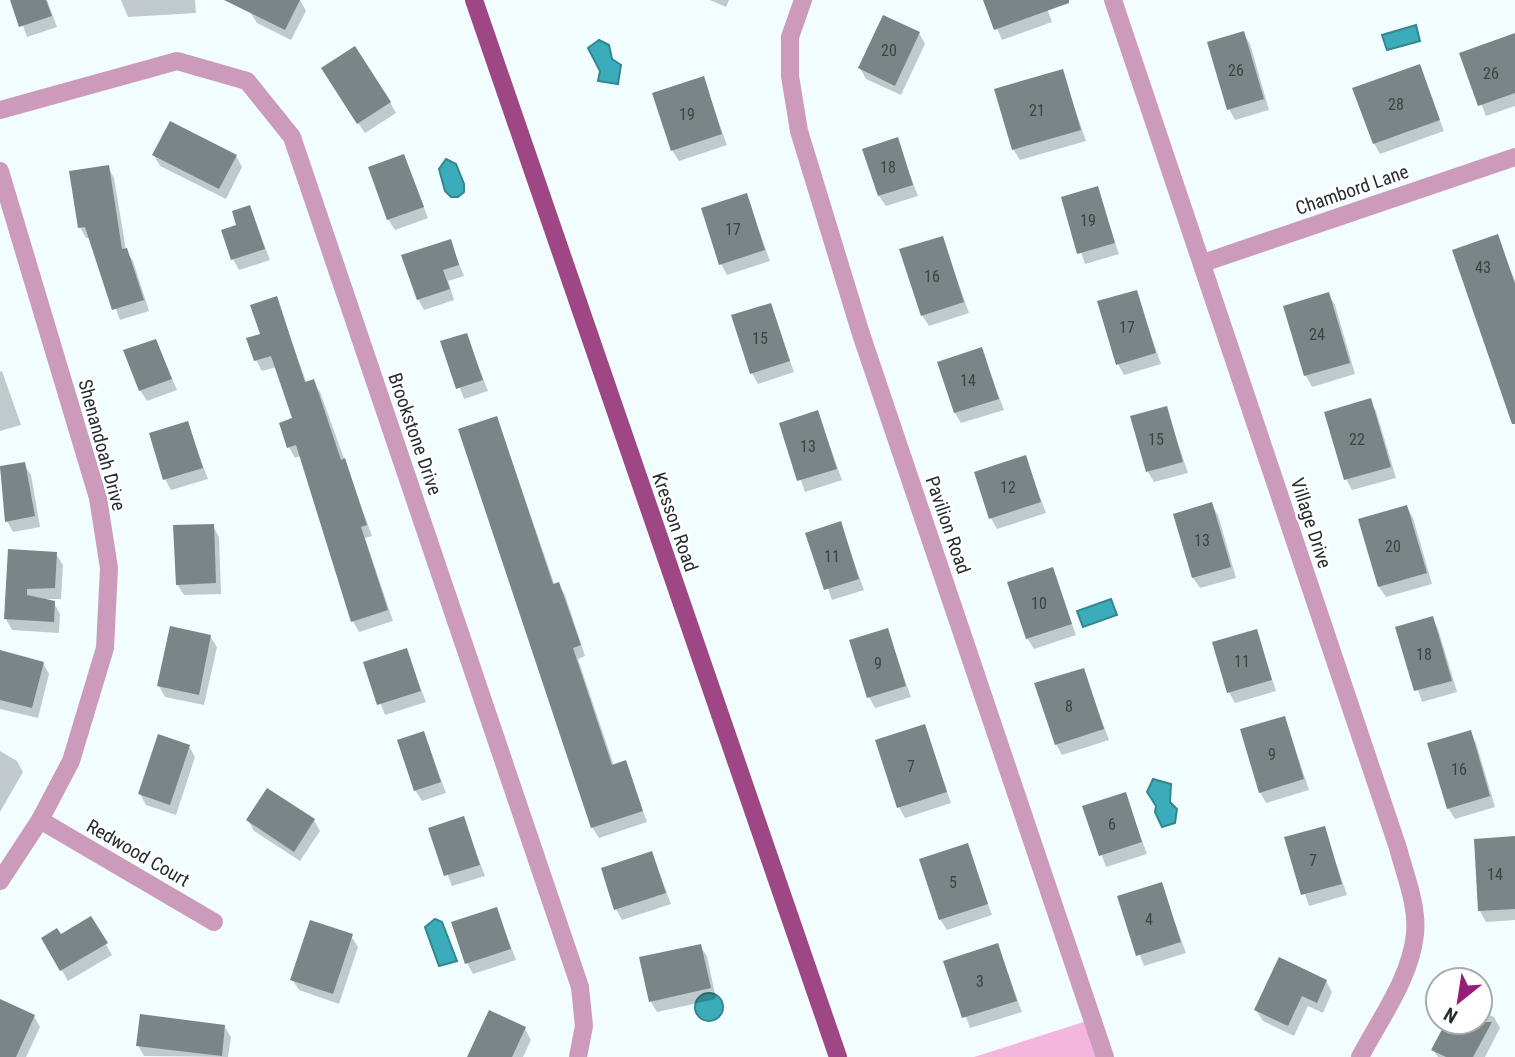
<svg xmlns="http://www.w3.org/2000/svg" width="1515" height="1057" font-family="'Roboto Condensed',sans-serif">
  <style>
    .green { fill: #f4b6de }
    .water { fill: #3bacb9; stroke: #35868f; stroke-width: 2 }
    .shadow { fill: #0003 }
    .building { fill: #7a8587 }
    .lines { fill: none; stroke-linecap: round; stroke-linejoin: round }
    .minor { stroke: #cc9bbb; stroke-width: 18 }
    .major { stroke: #9e4784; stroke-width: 18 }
    .labels { text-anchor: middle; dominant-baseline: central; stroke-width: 5; stroke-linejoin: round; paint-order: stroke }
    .number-label { font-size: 16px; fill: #3c4344 }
    .street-label { font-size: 19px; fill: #282d2e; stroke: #fff }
  </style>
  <rect width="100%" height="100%" fill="#f1fdff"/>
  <path class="green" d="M1093 1019 1105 1057H974Z"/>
  <g class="water">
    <path d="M1416 25 1420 41 1387 50 1382 35Z"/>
    <path d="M599 40 609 45 612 59 621 65 618 84 598 81 600 71 588 48Z"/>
    <path d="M446 159 456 164 464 184V192L458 197H451L445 191 439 169Z"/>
    <path d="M1111 599 1117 615 1083 627 1077 611Z"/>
    <path d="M1153 779 1171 784 1170 802 1177 809 1175 823 1162 827 1155 812 1156 806 1147 792Z"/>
    <path d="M435 919 442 922 457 961 439 966 425 927Z"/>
    <circle cx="709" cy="1007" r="14"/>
  </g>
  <g class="shadow">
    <path d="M14 0H47L57 27 27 37Z"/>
    <path d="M121 0H195L196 13 128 17Z"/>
    <path d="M256 0H300L306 11 291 40 257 23 250 12Z"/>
    <path d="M710 0H729L726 7Z"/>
    <path d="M985 0H1044L1052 22 1002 40Z"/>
    <path d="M919 33 925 44 901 95 866 79 860 68Z"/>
    <path d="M1243 33 1250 44 1269 110 1235 120 1229 109Z"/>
    <path d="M1515 35V106L1486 116 1461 54Z"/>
    <path d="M1419 66 1444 131 1380 154 1374 143Z"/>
    <path d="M1062 71 1086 141 1020 160 1013 149Z"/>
    <path d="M703 79 727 145 679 161 672 150Z"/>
    <path d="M329 80 390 102 396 113 365 133Z"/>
    <path d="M897 140 918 196 886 206 879 196Z"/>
    <path d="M154 155 236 156 242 167 226 199 160 166Z"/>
    <path d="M404 156 428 218 395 230 388 219Z"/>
    <path d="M108 167 114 178 126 250 133 261 149 311 120 320 90 238H86L80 227Z"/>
    <path d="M1097 188 1119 254 1085 264 1063 198Z"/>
    <path d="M746 195 770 261 727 275 721 264Z"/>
    <path d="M250 207 270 260 239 270 233 259 238 227Z"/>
    <path d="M1497 236 1515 281V412Z"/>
    <path d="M942 238 969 313 929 326 922 315Z"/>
    <path d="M450 241 464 276 448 281 454 300 424 310 418 299Z"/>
    <path d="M1136 292 1161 364 1124 375 1118 364Z"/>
    <path d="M1329 295 1335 305 1355 374 1312 387 1306 376 1285 307Z"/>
    <path d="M276 299 307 384 313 382 320 392 372 536 365 538 393 621 359 632 353 621 301 456 295 458 289 447 295 419 277 367 262 371 256 360Z"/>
    <path d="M770 305 794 372 758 384 752 373Z"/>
    <path d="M466 335 488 391 464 399 443 342Z"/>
    <path d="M156 341 177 390 147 401 140 390Z"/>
    <path d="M981 349 1004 410 961 423 955 413Z"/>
    <path d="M2 371 21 425 0 431V372Z"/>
    <path d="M1370 401 1376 411 1396 478 1352 490 1346 479Z"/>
    <path d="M1166 408 1188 473 1154 482 1148 472Z"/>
    <path d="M818 413 842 480 805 492 781 424Z"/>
    <path d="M497 418 555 586 558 584 565 595 585 656 578 659 614 766 625 762 647 822 599 838 592 827Z"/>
    <path d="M187 423 208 479 171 490 165 479Z"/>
    <path d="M1025 457 1046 513 997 529 991 518Z"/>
    <path d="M24 464 31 475 40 527 13 532 7 521 0 468Z"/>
    <path d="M1211 504 1218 515 1236 578 1200 588 1193 578 1175 515Z"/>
    <path d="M1407 507 1413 518 1432 584 1386 597 1379 587Z"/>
    <path d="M840 524 864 590 832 600 808 534Z"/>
    <path d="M213 526 219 537 221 594 184 595 177 584Z"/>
    <path d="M9 551 56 554 63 565 61 599H45L54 603 60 614 59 633 12 630 6 619Z"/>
    <path d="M1052 569 1076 635 1034 649 1027 638Z"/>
    <path d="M1432 618 1438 629 1457 692 1422 702 1397 628Z"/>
    <path d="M887 630 911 697 875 708 869 697Z"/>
    <path d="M1256 631 1276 691 1235 703 1229 692Z"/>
    <path d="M210 636 217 647 204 705 165 697 159 686Z"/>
    <path d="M406 650 426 702 385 715 365 663Z"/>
    <path d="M0 652 43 663 49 674 38 718 0 709Z"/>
    <path d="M1083 670 1109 740 1062 755 1056 744Z"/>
    <path d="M1285 718 1309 790 1266 803 1260 792Z"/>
    <path d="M924 726 951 803 905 818 899 807Z"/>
    <path d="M1470 732 1476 743 1495 807 1455 819 1448 808Z"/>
    <path d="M424 733 446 793 422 801 415 790Z"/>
    <path d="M189 746 195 757 176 815 146 805 140 794Z"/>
    <path d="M0 751 17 761 23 772 0 812Z"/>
    <path d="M1125 794 1147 854 1106 867 1084 807Z"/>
    <path d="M463 818 485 876 452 886 430 829Z"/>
    <path d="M248 820H314L320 831 300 861 254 831Z"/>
    <path d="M1324 828 1347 895 1309 906 1286 838Z"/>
    <path d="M1515 838V920L1486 922 1480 911Z"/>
    <path d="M967 846 992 915 947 930 940 919Z"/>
    <path d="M652 853 671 904 622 920 616 909Z"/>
    <path d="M1161 884 1186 953 1144 966 1119 898Z"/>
    <path d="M496 909 516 960 473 974 467 963Z"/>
    <path d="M91 918 112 955 68 981 43 938 60 936Z"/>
    <path d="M351 936 358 947 339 1004 299 990 292 979Z"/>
    <path d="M700 946 707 956 716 999 657 1012 651 1002Z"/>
    <path d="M998 946 1022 1012 970 1028 946 962Z"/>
    <path d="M1326 981 1332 992 1323 1013 1308 1006 1294 1036 1263 1021 1256 1010Z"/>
    <path d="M0 1001 34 1016 40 1027 26 1057H0Z"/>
    <path d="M1480 1010 1494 1017 1500 1028 1485 1057H1438L1433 1050 1448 1022H1480Z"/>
    <path d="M224 1026 231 1037 228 1057 144 1056 138 1045Z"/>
    <path d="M525 1029 531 1040 523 1057H472Z"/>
  </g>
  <g class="building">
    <path d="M10 0H46L52 16 19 27Z"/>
    <path d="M224 0H300L285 30Z"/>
    <path d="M983 0H1069V3L994 30Z"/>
    <path d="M883 15 920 32 895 86 858 68Z"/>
    <path d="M1244 31 1264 99 1227 110 1207 42Z"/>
    <path d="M1515 33V93L1478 106 1459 53Z"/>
    <path d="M355 46 391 102 357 124 321 68Z"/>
    <path d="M1420 64 1440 120 1373 144 1352 88Z"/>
    <path d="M1063 69 1081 130 1012 150 994 89Z"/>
    <path d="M704 76 722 134 671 151 652 93Z"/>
    <path d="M170 121 237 155 219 189 152 155Z"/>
    <path d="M898 137 913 185 878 196 862 149Z"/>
    <path d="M404 154 424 207 387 220 368 167Z"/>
    <path d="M109 165 122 249 127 248 144 300 112 310 85 227 78 228 69 171Z"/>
    <path d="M1098 186 1115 243 1077 254 1061 197Z"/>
    <path d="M747 193 765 250 719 265 701 208Z"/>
    <path d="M250 205 265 249 231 260 221 230 236 225 232 211Z"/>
    <path d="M1498 234 1515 284V424H1512L1452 250Z"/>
    <path d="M943 236 964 302 921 316 899 249Z"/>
    <path d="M451 239 459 265 443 270 450 289 417 300 401 255Z"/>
    <path d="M1137 290 1156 353 1116 365 1097 301Z"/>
    <path d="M1329 292 1350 363 1304 376 1283 306Z"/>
    <path d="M277 296 305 382 314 379 341 460 345 458 367 525 361 527 388 610 351 622 296 445 287 448 279 423 292 418 271 356 254 361 246 338 260 334 250 305Z"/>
    <path d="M771 303 790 361 750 374 731 315Z"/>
    <path d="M467 333 483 380 456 389 440 341Z"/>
    <path d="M156 339 172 379 139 391 123 350Z"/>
    <path d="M982 347 999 399 954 413 937 362Z"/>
    <path d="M1371 398 1391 467 1344 480 1324 412Z"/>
    <path d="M1167 406 1183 462 1146 472 1130 416Z"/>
    <path d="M818 410 837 469 797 481 779 423Z"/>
    <path d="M497 416 553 584 559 582 581 645 573 648 612 765 626 760 643 811 591 828 458 429Z"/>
    <path d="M188 421 203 468 163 480 149 433Z"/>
    <path d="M1026 455 1041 502 989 519 974 472Z"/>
    <path d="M25 462 35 516 5 522 0 466Z"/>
    <path d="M1212 502 1231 567 1192 578 1173 514Z"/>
    <path d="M1407 505 1427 573 1378 587 1358 519Z"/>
    <path d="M841 521 859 579 824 590 805 533Z"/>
    <path d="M214 524 216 583 176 585 173 525Z"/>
    <path d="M8 549 57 552 55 588 27 589V595L55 601 54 622 4 619Z"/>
    <path d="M1053 567 1072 624 1026 639 1007 582Z"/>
    <path d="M1433 616 1452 681 1414 691 1395 627Z"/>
    <path d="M170 626 211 635 199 695 157 686Z"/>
    <path d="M888 628 906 686 867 698 849 640Z"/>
    <path d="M1257 629 1272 680 1227 693 1212 642Z"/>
    <path d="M407 648 421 691 377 705 363 662Z"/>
    <path d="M0 650 44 662 32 708 0 700Z"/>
    <path d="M1084 668 1104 729 1055 745 1034 683Z"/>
    <path d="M1285 716 1304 779 1259 793 1240 729Z"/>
    <path d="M925 724 947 792 897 808 875 740Z"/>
    <path d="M1471 730 1490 796 1447 809 1427 743Z"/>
    <path d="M424 731 441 782 414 791 397 740Z"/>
    <path d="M158 734 190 745 170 805 138 794Z"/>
    <path d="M267 788 315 819 294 852 246 820Z"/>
    <path d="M1126 792 1142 842 1099 856 1082 806Z"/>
    <path d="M464 816 480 865 444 876 428 828Z"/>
    <path d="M1325 826 1342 884 1301 895 1284 837Z"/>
    <path d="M1515 836V909L1478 911 1474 839Z"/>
    <path d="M968 843 988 904 939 920 919 859Z"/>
    <path d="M652 851 666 893 614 910 601 868Z"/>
    <path d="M1162 882 1181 942 1136 956 1117 896Z"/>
    <path d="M497 907 511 949 465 964 451 922Z"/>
    <path d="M91 916 108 943 60 971 41 938 57 928 61 934Z"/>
    <path d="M310 920 353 934 333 994 290 980Z"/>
    <path d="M998 943 1017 1001 962 1018 943 961Z"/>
    <path d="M701 944 711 988 649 1002 639 957Z"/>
    <path d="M1279 957 1327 980 1317 1003 1302 996 1288 1026 1254 1010Z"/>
    <path d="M0 999 35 1015 16 1057H0Z"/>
    <path d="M489 1010 526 1027 512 1057H467Z"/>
    <path d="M140 1014 225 1025 222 1056 136 1046Z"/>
    <path d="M1446 1022H1492L1473 1057H1446L1431 1050Z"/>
  </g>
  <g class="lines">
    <g class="minor">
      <path d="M803 0 790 37V76L799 131 861 334 1105 1057"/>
      <path d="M1113 0 1398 848C1405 875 1418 906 1415 934 1411 977 1380 1019 1360 1057"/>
      <path d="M0 110 177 61 247 81 292 137 580 987 584 1026 578 1057"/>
      <path d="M0 171 98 498 109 568 105 648 71 761 40 820 0 881"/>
      <path d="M1203 263 1515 157"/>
      <path d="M40 820 214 922"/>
    </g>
    <path class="major" d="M474 0 838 1057"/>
  </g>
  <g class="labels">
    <g class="number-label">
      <text x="889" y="50">20</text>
      <text x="1236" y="70">26</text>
      <text x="1491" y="73">26</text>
      <text x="1396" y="104">28</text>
      <text x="1037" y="110">21</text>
      <text x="687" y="114">19</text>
      <text x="888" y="167">18</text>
      <text x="1088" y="220">19</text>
      <text x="733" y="229">17</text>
      <text x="1483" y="267">43</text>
      <text x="932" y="276">16</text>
      <text x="1127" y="327">17</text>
      <text x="1317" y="334">24</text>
      <text x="760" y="338">15</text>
      <text x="968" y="380">14</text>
      <text x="1156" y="439">15</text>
      <text x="1357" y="439">22</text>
      <text x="808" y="446">13</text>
      <text x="1008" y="487">12</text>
      <text x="1202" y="540">13</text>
      <text x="1393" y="546">20</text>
      <text x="832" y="556">11</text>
      <text x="1039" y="603">10</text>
      <text x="1424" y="654">18</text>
      <text x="1242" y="661">11</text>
      <text x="878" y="663">9</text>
      <text x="1069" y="706">8</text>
      <text x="1272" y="754">9</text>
      <text x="911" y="766">7</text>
      <text x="1459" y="769">16</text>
      <text x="1112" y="824">6</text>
      <text x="1313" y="860">7</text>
      <text x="1495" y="874">14</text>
      <text x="953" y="882">5</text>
      <text x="1149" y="919">4</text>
      <text x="980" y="981">3</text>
    </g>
    <g class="street-label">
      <text transform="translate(1352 190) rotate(-19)">Chambord Lane</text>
      <text transform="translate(415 434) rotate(71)">Brookstone Drive</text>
      <text transform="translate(102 445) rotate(75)">Shenandoah Drive</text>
      <text transform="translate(675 522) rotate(71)">Kresson Road</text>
      <text transform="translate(1311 523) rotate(72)">Village Drive</text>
      <text transform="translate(948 525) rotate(71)">Pavilion Road</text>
      <text transform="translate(138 853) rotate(30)">Redwood Court</text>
    </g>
  </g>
  <g transform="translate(1459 1001) rotate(210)"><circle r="33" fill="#ffffff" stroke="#a9abab" stroke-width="2"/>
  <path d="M0-5L12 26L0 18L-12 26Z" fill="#961d78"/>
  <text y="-10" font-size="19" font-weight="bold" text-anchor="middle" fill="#282d2e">N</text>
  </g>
</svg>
